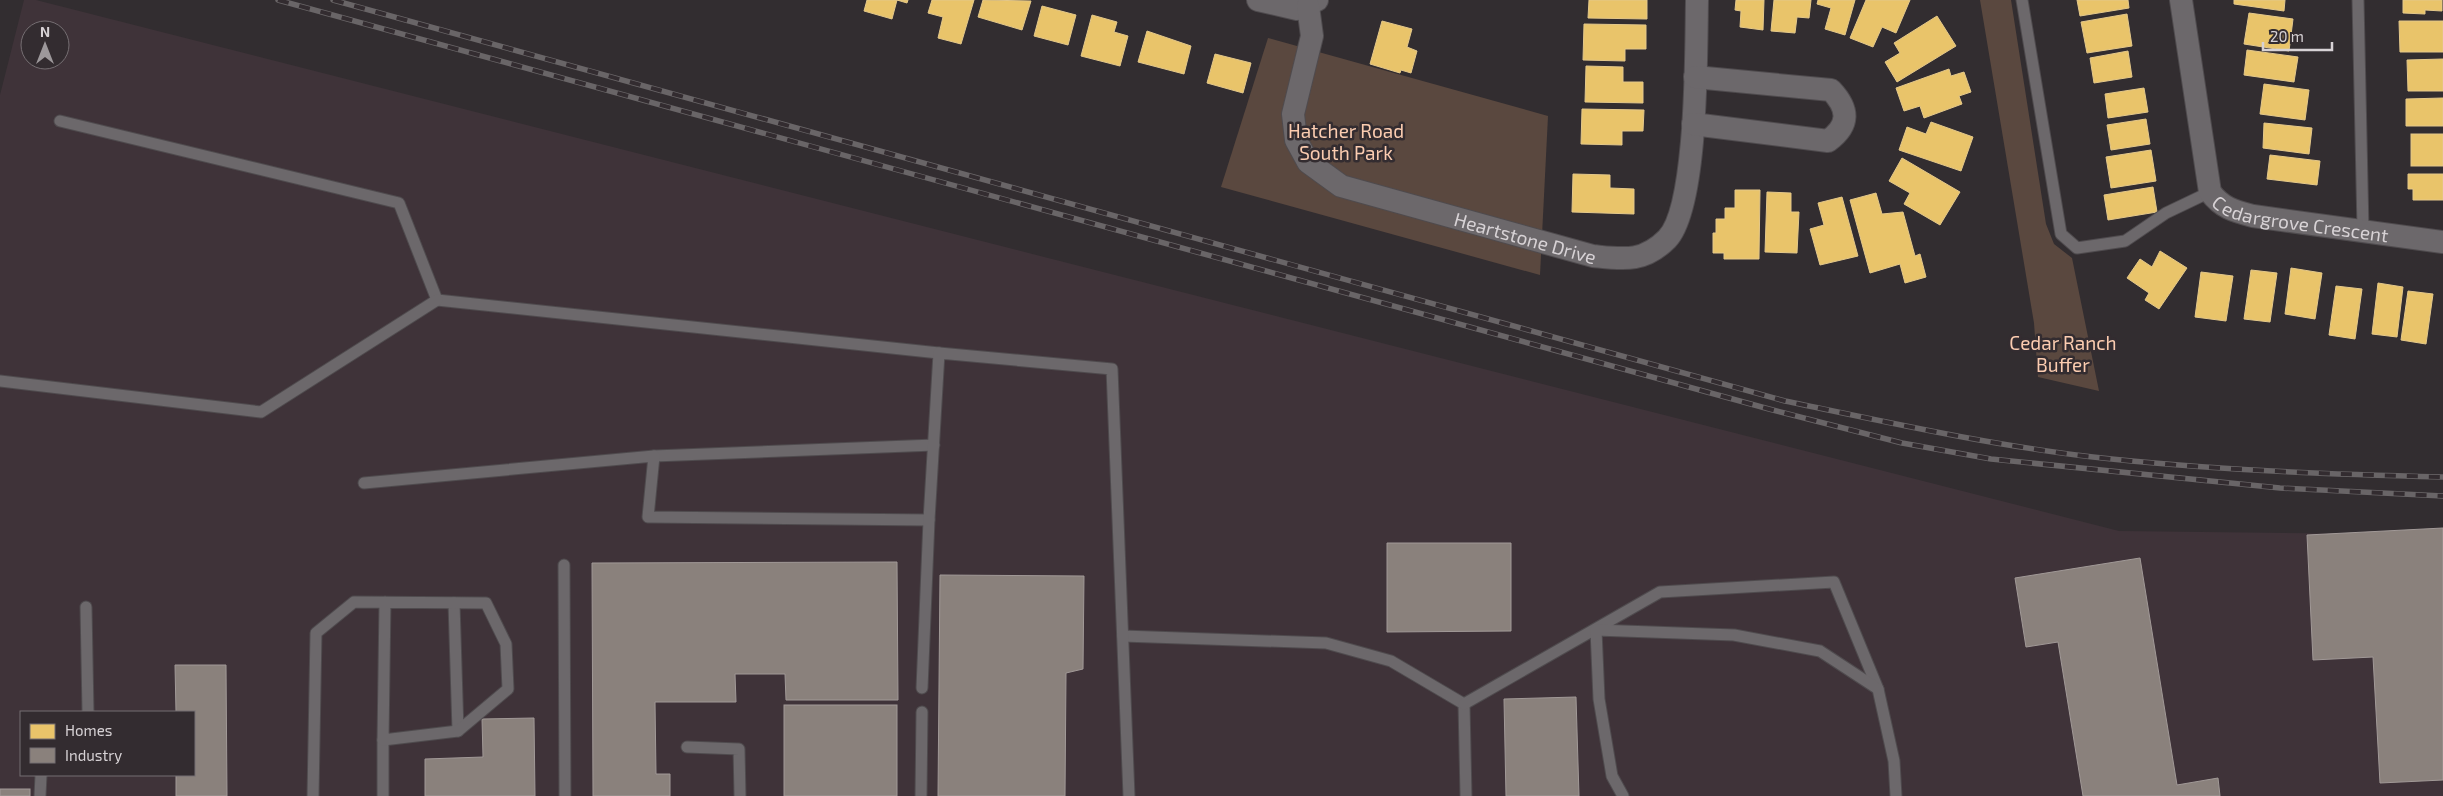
<svg xmlns="http://www.w3.org/2000/svg" width="2443" height="796" font-family="'Exo 2',sans-serif">
  <style>
    .built { fill: #3f3339; fill-rule: evenodd }
    .green { fill: #5a483f }
    .homes { fill: #e9c46a; stroke: #e4c88a }
    .industry { fill: #8a817c; stroke: #a19997 }
    .lines { fill: none; stroke-linecap: round; stroke-linejoin: round }
    .lane-casing { stroke: #4f4b4e; stroke-width: 13 }
    .street-casing { stroke: #4f4b4e; stroke-width: 24 }
    .lane { stroke: #6c686b; stroke-width: 11 }
    .street { stroke: #6c686b; stroke-width: 22 }
    .rail-casing { stroke: #696567; stroke-width: 5.5 }
    .rail { stroke: #332c30; stroke-width: 4; stroke-dasharray: 11; stroke-linecap: butt }
    .labels { text-anchor: middle; dominant-baseline: central; stroke-width: 5; stroke-linejoin: round; paint-order: stroke }
    .park-label { font-size: 19px; fill: #fbccb0; stroke: #332c30 }
    .street-label { font-size: 19px; fill: #d7d2d5; stroke: #332c30 }
  </style>
  <rect width="100%" height="100%" fill="#322d30"/>
  <path class="built" d="M24 0H36L2119 531 2443 535V796H0V95ZM30 30H60V60H30ZM21 712H194V775H21Z"/>
  <g class="green">
    <path d="M1980 0H2011L2046 224 2054 244 2072 258 2099 391 2038 377 2034 323Z"/>
    <path d="M1268 38 1548 116 1540 275 1221 187Z"/>
  </g>
  <g class="homes">
    <path d="M867 0H908L907 3 897 0 892 19 864 11Z"/>
    <path d="M932 0H974L961 44 938 38 943 17 928 13Z"/>
    <path d="M983 0 1031 1 1022 30 978 17Z"/>
    <path d="M1589 0H1647V19L1588 18Z"/>
    <path d="M1736 0H1764L1763 30 1740 27 1741 11 1735 10Z"/>
    <path d="M1774 0H1811L1809 18 1797 17 1795 33 1771 31Z"/>
    <path d="M1818 0H1855L1845 35 1825 29 1831 8 1817 4Z"/>
    <path d="M1866 0H1910L1896 33 1882 27 1873 47 1850 38Z"/>
    <path d="M2077 0H2128L2129 8 2080 16Z"/>
    <path d="M2234 0H2285L2284 11 2234 4Z"/>
    <path d="M2403 0H2442V11L2425 10V14L2403 13Z"/>
    <path d="M1042 6 1076 15 1068 45 1034 36Z"/>
    <path d="M2249 13 2293 19 2289 51 2244 44Z"/>
    <path d="M2127 14 2132 46 2087 53 2081 22Z"/>
    <path d="M1092 15 1117 22 1114 32 1128 36 1120 66 1081 56Z"/>
    <path d="M1937 16 1956 46 1897 82 1885 62 1900 53 1894 43Z"/>
    <path d="M1382 21 1412 29 1407 47 1417 51 1411 73 1401 70 1400 73 1370 64Z"/>
    <path d="M2399 21H2443V52H2400Z"/>
    <path d="M1584 24 1646 25V49H1625V61L1583 60Z"/>
    <path d="M1147 31 1191 46 1184 74 1138 62Z"/>
    <path d="M2247 50 2298 57 2294 82 2244 75Z"/>
    <path d="M2128 51 2132 77 2094 83 2090 58Z"/>
    <path d="M1215 54 1251 63 1243 93 1207 83Z"/>
    <path d="M2443 59V91H2408L2407 60Z"/>
    <path d="M1586 66 1623 67V82H1643V103L1585 102Z"/>
    <path d="M1949 69 1951 76 1964 72 1971 92 1959 96 1962 104 1924 118 1920 106 1904 111 1896 88Z"/>
    <path d="M2264 84 2309 90 2305 120 2260 114Z"/>
    <path d="M2144 88 2148 112 2108 118 2105 94Z"/>
    <path d="M2443 98V126H2406V99Z"/>
    <path d="M1582 109 1644 110 1643 131H1622V145L1581 144Z"/>
    <path d="M2146 119 2150 144 2111 150 2107 125Z"/>
    <path d="M1931 122 1973 137 1961 171 1899 150 1907 127 1926 134Z"/>
    <path d="M2264 123 2312 128 2309 154 2263 148Z"/>
    <rect x="2411" y="134" width="32" height="32"/>
    <path d="M2151 150 2156 181 2111 188 2106 157Z"/>
    <path d="M2270 155 2320 161 2317 185 2267 179Z"/>
    <path d="M1902 158 1960 192 1940 225 1904 204 1910 193 1889 181Z"/>
    <path d="M1573 174 1610 175V188L1634 189V214L1572 212Z"/>
    <path d="M2408 174H2443V200H2413V189H2408Z"/>
    <path d="M2153 187 2157 212 2108 220 2104 195Z"/>
    <path d="M1735 190H1760L1759 259H1724V253H1713V233H1716V219H1725V208H1735Z"/>
    <path d="M1767 192 1791 193V212H1799L1797 253 1765 252Z"/>
    <path d="M1876 193 1882 214 1903 212 1915 256 1920 254 1926 277 1905 283 1900 264 1870 273 1850 200Z"/>
    <path d="M1842 197 1858 256 1820 265 1810 229 1824 225 1818 203Z"/>
    <path d="M2160 251 2187 268 2159 309 2145 300 2149 293 2127 278 2140 259 2152 267Z"/>
    <path d="M2291 268 2322 273 2315 319 2285 314Z"/>
    <path d="M2251 270 2277 273 2270 322 2244 319Z"/>
    <path d="M2201 272 2233 276 2226 321 2195 317Z"/>
    <path d="M2378 283 2403 287 2397 337 2372 334Z"/>
    <path d="M2336 286 2362 289 2355 339 2329 335Z"/>
    <path d="M2408 291 2433 294 2426 344 2401 340Z"/>
  </g>
  <g class="industry">
    <path d="M2443 528V780L2380 783 2373 657 2313 660 2307 535Z"/>
    <path d="M1387 543H1511V631L1387 632Z"/>
    <path d="M2140 558 2177 785 2218 778 2220 796H2083L2058 642 2026 647 2015 578Z"/>
    <path d="M897 562 898 700H786L785 674H735L736 702H655L656 774H670V796H593L592 563Z"/>
    <path d="M940 575 1084 576 1083 669 1066 673 1065 796H938Z"/>
    <path d="M175 665H226L227 796H176V775H194V712H176Z"/>
    <path d="M1576 697 1579 796H1506L1504 699Z"/>
    <rect x="784" y="705" width="113" height="91"/>
    <path d="M534 718 535 796H425V759L483 757 482 719Z"/>
    <rect x="0" y="789" width="30" height="7"/>
  </g>
  <g class="lines">
    <g class="lane-casing">
      <g id="lane">
        <path d="M2022 0 2061 234 2077 248 2125 241 2166 213 2210 192"/>
        <path d="M2358 0 2363 229"/>
        <path d="M60 121 399 203 437 300 939 353"/>
        <path d="M0 381 261 412 437 300"/>
        <path d="M654 456 934 445"/>
        <path d="M364 483 654 456 648 517 929 520"/>
        <path d="M564 565 565 796"/>
        <path d="M454 603 458 731"/>
        <path d="M86 607 88 712"/>
        <path d="M1123 636 1326 643 1391 661 1464 704 1466 796"/>
        <path d="M922 688 929 520 939 353 1112 369 1129 796"/>
        <path d="M1464 704 1660 592 1834 582 1878 689"/>
        <path d="M383 740V796"/>
        <path d="M687 747 739 749 740 796"/>
        <path d="M40 796 41 775"/>
        <path d="M313 796 316 633 354 602 486 603 506 644 508 689 458 731 383 740 385 602"/>
        <path d="M921 796 922 712"/>
        <path d="M1623 796 1612 776 1599 699 1596 630 1734 635 1820 651 1878 689 1894 761 1896 796"/>
      </g>
    </g>
    <g class="street-casing">
      <g id="street">
        <path d="M1258 0 1297 9 1317 0"/>
        <path id="s1" d="M2181 0 2210 192C2222 208 2234 211 2253 216L2443 242"/>
        <path id="s2" d="M1308 6 1312 36 1293 114 1296 140 1308 162 1341 186 1593 256C1623 259 1643 263 1667 239 1698 207 1696 49 1697 0"/>
        <path d="M1693 124 1828 141C1850 125 1849 109 1831 90L1695 77"/>
      </g>
    </g>
    <use href="#lane" class="lane"/>
    <use href="#street" class="street"/>
    <g class="rail-casing">
      <g id="rail">
        <path d="M278 0 1769 409 1902 443 1991 459 2280 488 2443 496"/>
        <path d="M333 0 1785 401C1887 422 1989 445 2093 457 2209 470 2326 474 2443 477"/>
      </g>
    </g>
    <use href="#rail" class="rail"/>
  </g>
  <g class="labels">
    <g class="park-label">
      <text x="1346" y="130">Hatcher Road<tspan x="1346" dy="22">South Park</tspan></text>
      <text x="2063" y="342">Cedar Ranch<tspan x="2063" dy="22">Buffer</tspan></text>
    </g>
    <g class="street-label">
      <text stroke="none"><textPath href="#s1" startOffset="292">Cedargrove Crescent</textPath></text>
      <text stroke="none"><textPath href="#s2" startOffset="394">Heartstone Drive</textPath></text>
    </g>
  </g>
  <rect x="20" y="711" width="175" height="65" fill="#332c30" stroke="#756e72"/>
  <rect x="30" y="724" width="25" height="15" fill="#e9c46a" stroke="#756e72"/>
  <text x="65" y="736" font-size="15" fill="#d7d2d5">Homes</text>
  <rect x="30" y="748" width="25" height="15" fill="#8a817c" stroke="#756e72"/>
  <text x="65" y="761" font-size="15" fill="#d7d2d5">Industry</text>
  <g transform="translate(45 45)"><circle r="24" fill="#332c30" stroke="#756e72"/>
  <path d="M0-4L9 19L0 12L-9 19Z" fill="#9d989b"/>
  <text y="-8" font-size="14" font-weight="bold" text-anchor="middle" fill="#d7d2d5">N</text>
  </g>
  <path d="M2263 42v8h69v-8" fill="none" stroke="#d7d2d5" stroke-width="2.5"/>
  <text x="2270" y="42" font-size="15" fill="#d7d2d5" stroke="#332c30" stroke-width="4" paint-order="stroke">20 m</text>
</svg>
